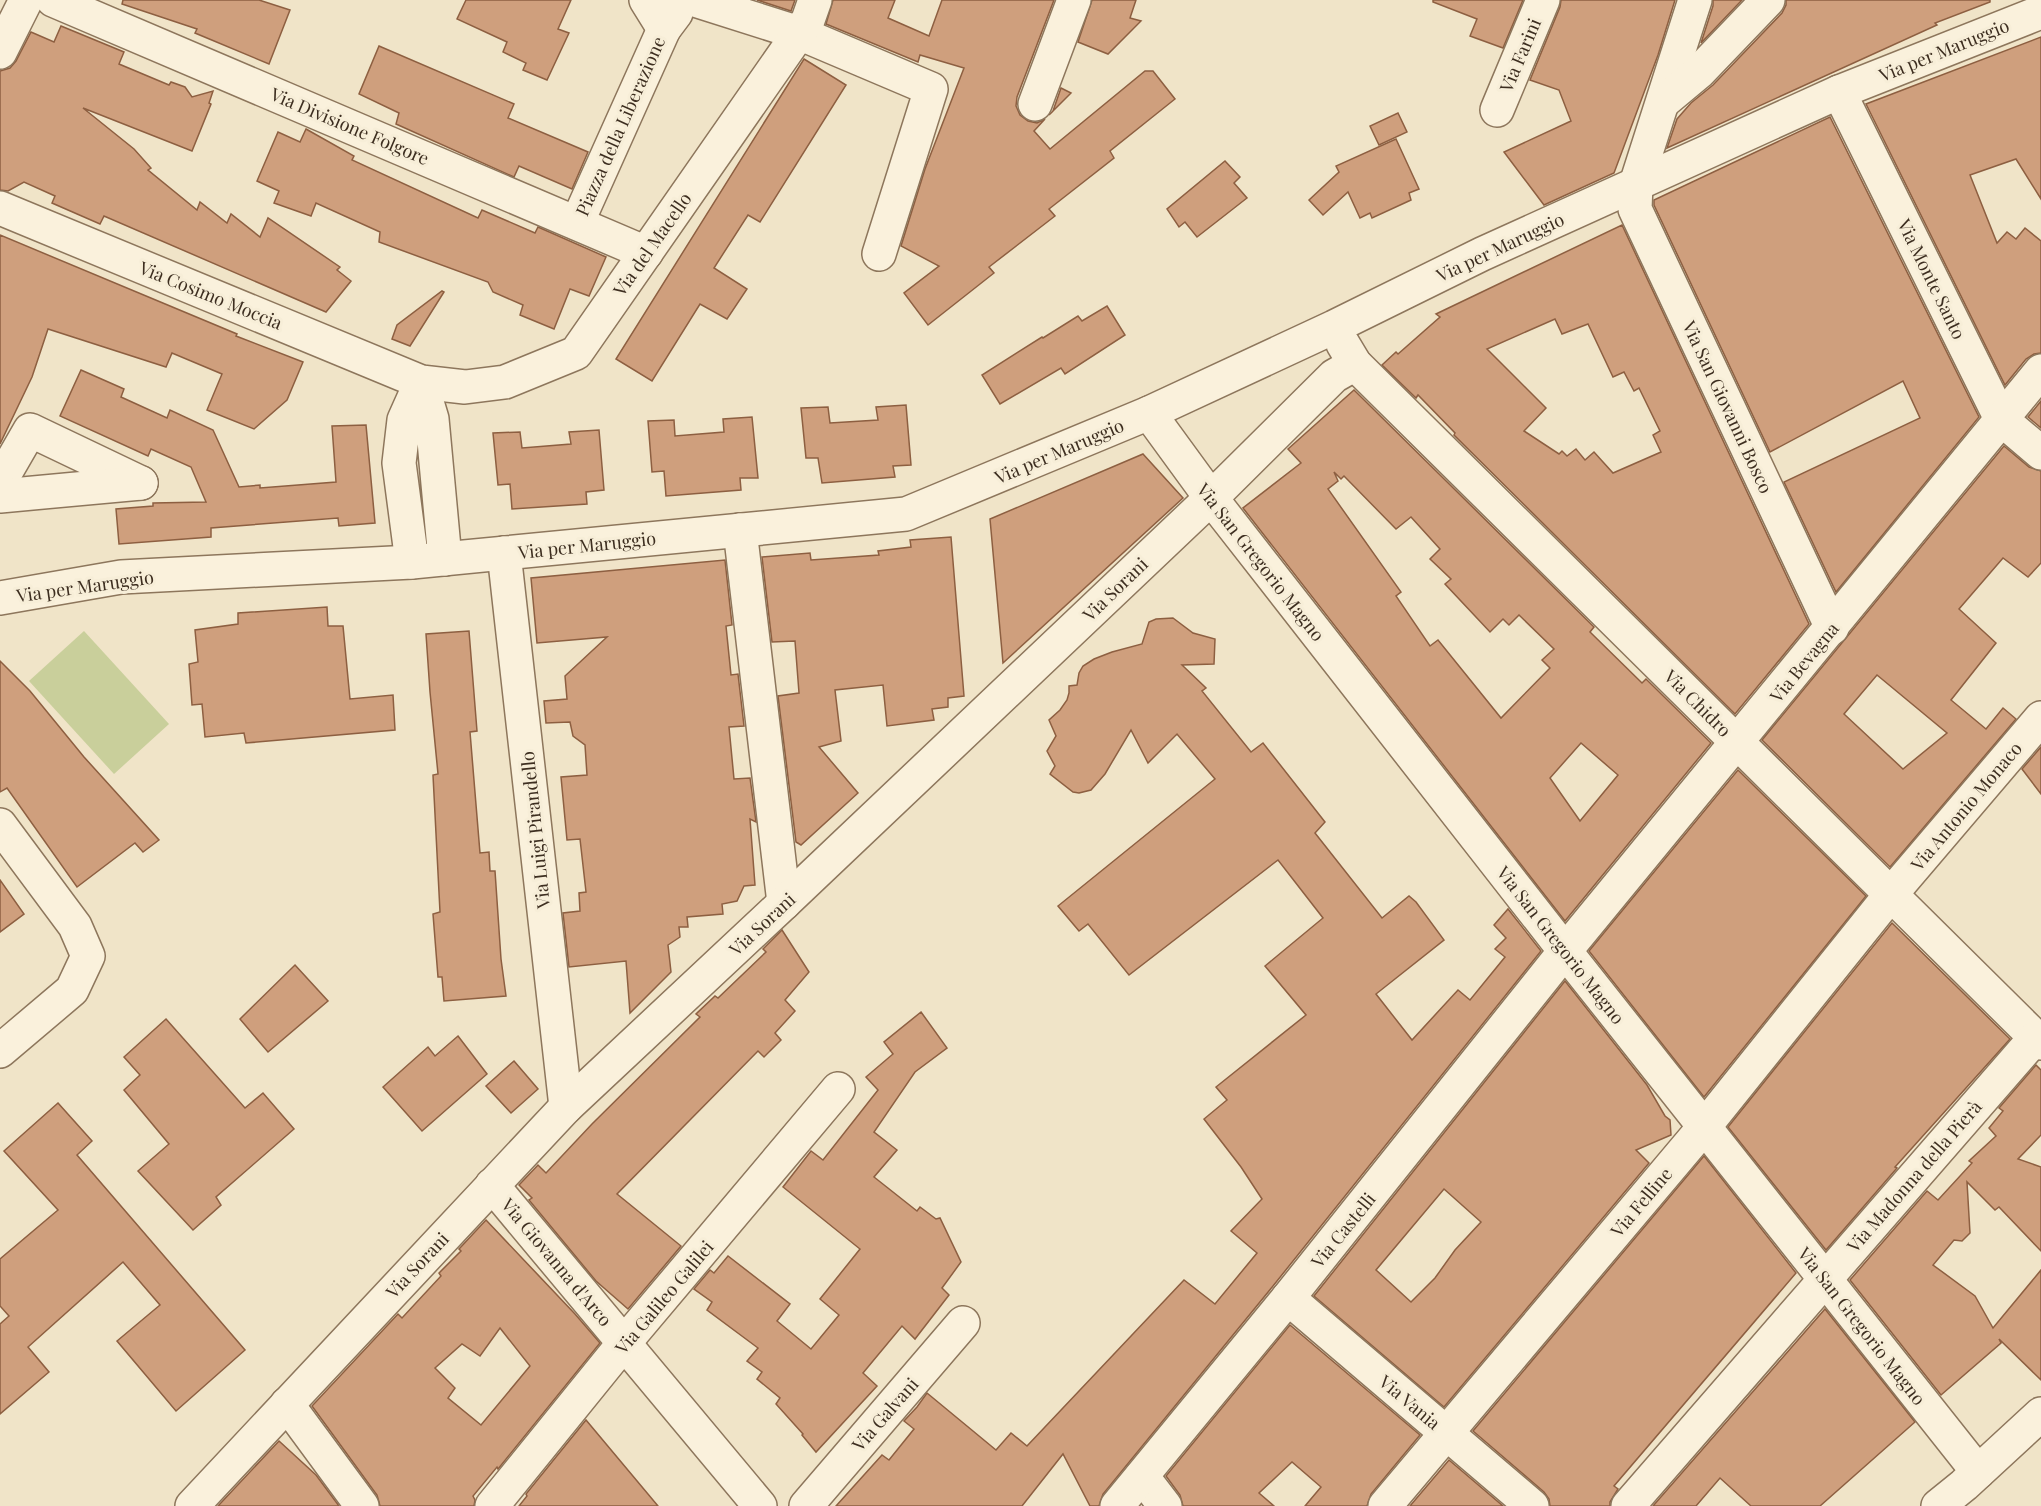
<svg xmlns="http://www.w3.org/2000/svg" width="2041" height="1506" font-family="'Playfair Display',serif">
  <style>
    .green { fill: #c9cf9b }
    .building { fill: #cf9f7d; stroke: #8d5f41; stroke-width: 1.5; fill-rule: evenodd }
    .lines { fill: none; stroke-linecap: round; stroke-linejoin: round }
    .minor-casing { stroke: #8d765c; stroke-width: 36 }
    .minor { stroke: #faf1dc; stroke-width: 33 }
    .labels { text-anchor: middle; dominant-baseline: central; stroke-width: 6; stroke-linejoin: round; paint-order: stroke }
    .street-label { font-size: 18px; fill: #3d2e20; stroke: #f7eed8 }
  </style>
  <rect width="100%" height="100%" fill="#f0e4c8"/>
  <path class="green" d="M84 631 169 724 114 774 29 681Z"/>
  <g class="building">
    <path d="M123 0H259L290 10 269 64 195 33 197 29 122 4Z"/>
    <path d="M466 0H571L558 29 569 33 547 80 523 70 526 63 503 52 507 42 457 19Z"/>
    <path d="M757 0H795L791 11Z"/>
    <path d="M833 0H895L888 18 929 36 942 0H1054L1017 97 1016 106 1020 115 1028 121 1037 123 1045 119 1034 131 1050 149 1145 71H1153L1175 99 1110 151 1114 158 1049 209 1055 216 989 267 994 273 928 325 904 293 939 266 901 246 925 169 964 68 920 55 918 62 826 24Z"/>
    <path d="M1092 0H1136L1130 18 1141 21 1108 54 1078 42Z"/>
    <path d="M1433 0H1523L1503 48 1470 36 1477 19 1433 2Z"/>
    <path d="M1561 0H1675L1658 55 1614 173 1544 205 1504 152 1571 121 1559 90 1530 80 1560 7Z"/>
    <path d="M1713 0H1742L1701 43 1713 6Z"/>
    <path d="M1786 0H1990V2L1935 23 1937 25 1667 148 1677 119 1691 103 1713 85 1782 13 1786 5Z"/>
    <path d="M61 26 124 52 119 64 169 85 171 82 185 87 192 97 213 91 209 103 211 104 192 151 83 108 134 149 151 168 148 170 197 210 200 202 227 223 231 214 260 237 268 218 340 267 337 270 351 281 326 312 104 216 100 224 52 203 55 196 24 182 8 191 0 190V71L10 68 16 61 31 32 54 42Z"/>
    <path d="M2041 37V199L2016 159 1970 175 1997 243 2007 232 2016 239 2025 228 2041 241V353L2034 354 2026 359 2005 385 1866 104Z"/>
    <path d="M379 46 514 104 508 118 588 152 572 189 519 166 514 177 396 124 399 113 359 94Z"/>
    <path d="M804 59 846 85 760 222 748 215 714 268 747 289 727 319 700 304 652 381 616 359Z"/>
    <path d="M1061 88 1071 93 1049 115 1053 111Z"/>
    <path d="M1398 113 1407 132 1379 145 1370 126Z"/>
    <path d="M1830 117 1979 417 1836 592 1784 482 1920 418 1903 381 1770 452 1654 205V200Z"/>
    <path d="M306 129 354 156 352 160 478 218 482 210 535 233 538 227 606 257 589 296 570 289 554 329 520 315 523 305 493 292 488 282 379 242 380 232 316 203 311 216 274 203 279 191 257 181 278 132 300 142Z"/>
    <path d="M1396 139 1419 189 1409 193 1411 200 1372 218 1370 213 1360 218 1348 192 1323 215 1309 200 1339 172 1336 166Z"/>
    <path d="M1225 161 1240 177 1234 183 1247 198 1197 237 1185 222 1179 227 1167 209Z"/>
    <path d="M1622 225 1809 624 1735 714 1454 435 1455 433 1418 395 1416 398 1382 365 1396 352 1398 354 1440 317 1436 314ZM1555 319 1562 334 1588 324 1613 377 1624 372 1634 391 1639 388 1660 431 1653 435 1661 452 1613 473 1594 452 1585 460 1576 449 1567 456 1562 451 1559 454 1524 431 1546 408 1487 349Z"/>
    <path d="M0 235 237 334 236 336 303 362 287 400 254 429 207 410 222 374 172 353 166 367 48 329 32 377 0 444Z"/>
    <path d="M442 291 444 292 410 346 392 339 397 325Z"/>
    <path d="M1107 306 1125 335 1065 374 1061 368 1000 404 982 375 1042 337 1043 338 1078 316 1082 321Z"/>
    <path d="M81 370 124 389 121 397 167 418 170 410 213 430 239 487 260 485V488L336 482 332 426 366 425 375 523 339 526 338 518 211 528V537L119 544 116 509 153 506V503L206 502 191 467 151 449 148 456 60 416Z"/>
    <path d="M1354 390 1594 627 1590 632 1642 683 1646 679 1711 743 1565 921 1243 508 1301 463 1288 449ZM1334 472 1341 479 1344 476 1396 529 1411 517 1440 549 1430 559 1451 579 1445 584 1490 632 1503 619 1509 625 1519 615 1554 649 1542 660 1550 668 1501 718 1438 640 1430 646 1396 596 1401 592 1328 489 1338 481ZM1581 743 1618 775 1580 821 1550 778Z"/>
    <path d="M2041 401V428L2028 417Z"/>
    <path d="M906 405 911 465 893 466 895 477 822 483 818 458H806L801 408 828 407 830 423 878 420 876 407Z"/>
    <path d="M752 417 758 478H740L741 490 666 496 664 471 652 472 648 421 674 420 675 436 724 432 723 419Z"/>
    <path d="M599 430 604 490 586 492 587 504 512 509 510 484 498 485 493 433 520 432 522 448 571 444 569 432Z"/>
    <path d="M2004 446 2029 467 2041 471V563L2028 577 2003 558 1959 609 1996 643 1951 700 1986 729 2003 708 2016 719 1890 867 1762 740ZM1877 675 1947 733 1903 769 1844 714Z"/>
    <path d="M1143 454 1183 498 1003 663 990 519Z"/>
    <path d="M951 537 964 696 948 698V707L932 709 934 720 887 726 883 685 835 690 841 741 819 747 858 793 801 845 796 842 778 696 799 693 795 641 772 642 762 557 810 553 811 560 879 555 878 551 911 547 910 540Z"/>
    <path d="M725 560 732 625 726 626 731 675 738 674 744 726 729 727 734 779 750 778 756 822 750 819 755 885 744 886 737 901 722 904 723 914 687 917 688 927H679L680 937 668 945 671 972 630 1013 626 961 569 967 563 913 580 911 579 893 586 892 580 839 567 840 561 777 587 775 585 745 573 736 570 722 546 723 544 701 567 699 565 676 607 637 537 643 531 578Z"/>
    <path d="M327 607 328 626H343L350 699 393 695 395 730 246 743 244 733 205 737 202 704 192 705 189 664 198 662 195 630 238 624V613Z"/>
    <path d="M1173 618 1193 633 1215 639 1214 664 1182 665 1206 688 1202 691 1251 752 1263 743 1325 822 1315 833 1382 918 1409 896 1416 902 1444 940 1376 994 1412 1040 1458 990 1470 1000 1505 957 1495 949 1506 938 1494 925 1508 909 1541 951 1273 1286 1103 1494 1099 1506H1090L1063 1454 1022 1506H836L882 1455 889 1460 914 1429 904 1421 917 1407 927 1393 996 1450 1011 1433 1027 1446 1184 1280 1215 1304 1257 1253 1231 1231 1262 1199 1241 1167 1204 1119 1227 1100 1216 1087 1306 1015 1265 966 1323 918 1278 860 1129 975 1088 924 1079 931 1058 906 1215 779 1177 734 1148 763 1131 730 1105 774 1091 790 1079 793 1073 792 1050 774 1055 766 1047 751 1056 736 1049 720 1060 710 1067 700 1069 693V686L1077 685 1079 673 1083 666 1094 659 1112 652 1142 644 1149 622 1156 619Z"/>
    <path d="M469 631 477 731 470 732 480 853 489 852 490 871H495L501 959 506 996 444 1001 442 977H438L433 914 440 912 433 775 438 774 430 692 426 634Z"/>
    <path d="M0 661 30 691 84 757 159 840 143 852 135 843 77 887 7 788 0 792Z"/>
    <path d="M2041 747V794L2022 769Z"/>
    <path d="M1738 770 1866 896 1704 1097 1589 951Z"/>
    <path d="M0 880 24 914 0 932Z"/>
    <path d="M1892 923 2010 1039 1895 1167 1897 1168 1826 1250 1728 1127Z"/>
    <path d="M782 930 809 972 785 1000 795 1011 775 1033 781 1040 764 1057 758 1051 617 1194 681 1246 628 1309 596 1281 529 1200 532 1198 519 1185 538 1165 546 1173 592 1124 700 1017 696 1014 715 996 718 998 766 952 763 949Z"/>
    <path d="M295 965 328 1001 268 1052 240 1019Z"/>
    <path d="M1565 981 1647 1085 1665 1116 1670 1120 1671 1135 1636 1150 1649 1163 1444 1407 1314 1296ZM1444 1189 1481 1222 1455 1250 1435 1278 1411 1302 1376 1270Z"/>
    <path d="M921 1012 947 1048 915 1072 874 1132 897 1150 874 1177 917 1211 920 1207 936 1219 940 1218 961 1262 942 1288 949 1295 915 1339 902 1326 863 1373 877 1386 816 1452 802 1435 803 1434 776 1404 780 1398 757 1379 762 1372 747 1361 758 1348 707 1310 712 1302 694 1289 710 1270 714 1273 728 1256 790 1304 777 1321 811 1349 839 1315 820 1299 860 1249 783 1187 811 1151 823 1160 878 1090 866 1077 893 1054 884 1042Z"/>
    <path d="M166 1019 245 1108 263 1093 294 1129 216 1197 221 1205 193 1230 138 1171 169 1144 124 1090 140 1075 124 1057Z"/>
    <path d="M458 1036 487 1074 422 1131 383 1087 428 1047 435 1056Z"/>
    <path d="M514 1061 538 1089 511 1113 486 1086Z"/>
    <path d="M2036 1065 2041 1070V1135L2018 1159 2041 1167V1251L1999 1207 1995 1210 1967 1182 1970 1233 1962 1241 1954 1240 1933 1265 1975 1296 1993 1328 2041 1270V1380L1999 1339 2001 1343 1941 1395 1850 1280 1927 1191 1938 1200 1972 1163 1969 1161 1996 1136 1989 1128 2003 1111 1999 1108Z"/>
    <path d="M58 1103 92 1141 77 1155 245 1350 176 1411 117 1341 160 1305 123 1262 28 1347 49 1372 0 1414V1324L9 1316 0 1306V1259L58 1210 4 1151Z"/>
    <path d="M1704 1156 1796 1273 1614 1486 1618 1489 1610 1502V1506H1550L1549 1499 1544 1492 1473 1431Z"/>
    <path d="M486 1220 575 1314 600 1343 498 1469 497 1467 473 1496 475 1500 474 1506H380L377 1495 312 1406 398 1314 402 1318 441 1276 439 1273 461 1251 459 1249ZM500 1328 530 1366 481 1425 448 1398 455 1388 435 1368 462 1344 480 1356Z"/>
    <path d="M1825 1309 1915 1422 1820 1506H1751L1720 1478 1696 1506H1653Z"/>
    <path d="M1290 1325 1420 1435 1371 1494 1367 1506H1305L1321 1487 1292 1462 1259 1493 1274 1506H1183L1180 1495 1166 1476Z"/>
    <path d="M586 1420 658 1506H519L527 1496 526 1494Z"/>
    <path d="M279 1441 316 1475 339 1506H218Z"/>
    <path d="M1449 1460 1503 1506H1410Z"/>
  </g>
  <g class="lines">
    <g class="minor-casing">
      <g id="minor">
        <path d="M53 0 646 253"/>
        <path d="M646 0 664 29 676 13"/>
        <path d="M695 0 799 33 931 89 879 254"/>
        <path d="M1695 0 1636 184 1635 209 1832 628"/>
        <path d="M0 52 26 0"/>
        <path d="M1839 92 2001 419 2041 453"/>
        <path d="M1663 102 1699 72 1768 0"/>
        <path d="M1035 104 1074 0"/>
        <path d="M1497 110 1543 0"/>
        <path d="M0 208 421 382 465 387 505 382 576 353 808 20 815 0"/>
        <path d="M577 223 664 29"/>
        <path d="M1343 344 1355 364 2041 1043"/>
        <path d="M1149 413 1211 498 1565 951 1978 1472"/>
        <path d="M0 482 30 430 141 483"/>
        <path d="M0 496 141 483"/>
        <path d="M740 530 784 903"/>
        <path d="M504 553 566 1107"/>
        <path d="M412 562 399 463 404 420 421 382 432 419 445 559"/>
        <path d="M0 598 121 577 412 562 906 514 1149 413 1334 327 1482 254 1839 92 2041 12"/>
        <path d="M0 825 75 926 88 956 72 990 0 1051"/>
        <path d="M492 1185 760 1506"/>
        <path d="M1288 1298 1532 1506"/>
        <path d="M287 1404 362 1506"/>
        <path d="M1142 1476 1165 1506"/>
        <path d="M192 1506 566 1107 784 903 1211 498 1334 376 1355 364"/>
        <path d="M492 1506 624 1343 838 1089"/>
        <path d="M806 1506 963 1323"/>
        <path d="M1117 1506 1288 1298 1565 951 2041 371"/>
        <path d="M1385 1506 1705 1126 1891 894 2041 718"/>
        <path d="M1628 1506 2035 1038"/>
        <path d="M1938 1506 1964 1485 2041 1414"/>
      </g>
    </g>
    <use href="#minor" class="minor"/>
  </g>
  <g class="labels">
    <g class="street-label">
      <text transform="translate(1944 50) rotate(-22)">Via per Maruggio</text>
      <text transform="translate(1520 55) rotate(-67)">Via Farini</text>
      <text transform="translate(350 126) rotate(23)">Via Divisione Folgore</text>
      <text transform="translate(620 126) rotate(-66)">Piazza della Liberazione</text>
      <text transform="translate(652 244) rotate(-55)">Via del Macello</text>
      <text transform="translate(1500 247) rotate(-25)">Via per Maruggio</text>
      <text transform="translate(1932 279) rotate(64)">Via Monte Santo</text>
      <text transform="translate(211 295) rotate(22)">Via Cosimo Moccia</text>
      <text transform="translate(1728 407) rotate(65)">Via San Giovanni Bosco</text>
      <text transform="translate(1059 451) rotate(-23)">Via per Maruggio</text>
      <text transform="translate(587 545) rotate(-6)">Via per Maruggio</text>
      <text transform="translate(1261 562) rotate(52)">Via San Gregorio Magno</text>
      <text transform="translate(85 586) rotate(-8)">Via per Maruggio</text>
      <text transform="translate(1115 589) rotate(-44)">Via Sorani</text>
      <text transform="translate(1804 662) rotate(-51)">Via Bevagna</text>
      <text transform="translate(1698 703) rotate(45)">Via Chidro</text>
      <text transform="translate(1966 806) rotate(-50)">Via Antonio Monaco</text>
      <text transform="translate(535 830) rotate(-96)">Via Luigi Pirandello</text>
      <text transform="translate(762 924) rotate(-43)">Via Sorani</text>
      <text transform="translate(1561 945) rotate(52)">Via San Gregorio Magno</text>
      <text transform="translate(1914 1176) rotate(-49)">Via Madonna della Pierà</text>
      <text transform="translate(1641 1202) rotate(-50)">Via Felline</text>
      <text transform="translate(1343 1230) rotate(-51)">Via Castelli</text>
      <text transform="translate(557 1262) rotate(50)">Via Giovanna d'Arco</text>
      <text transform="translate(417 1265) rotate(-47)">Via Sorani</text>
      <text transform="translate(664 1297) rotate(-50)">Via Galileo Galilei</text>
      <text transform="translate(1862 1326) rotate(52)">Via San Gregorio Magno</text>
      <text transform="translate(1410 1402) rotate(40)">Via Vania</text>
      <text transform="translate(885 1414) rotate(-49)">Via Galvani</text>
    </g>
  </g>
</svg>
